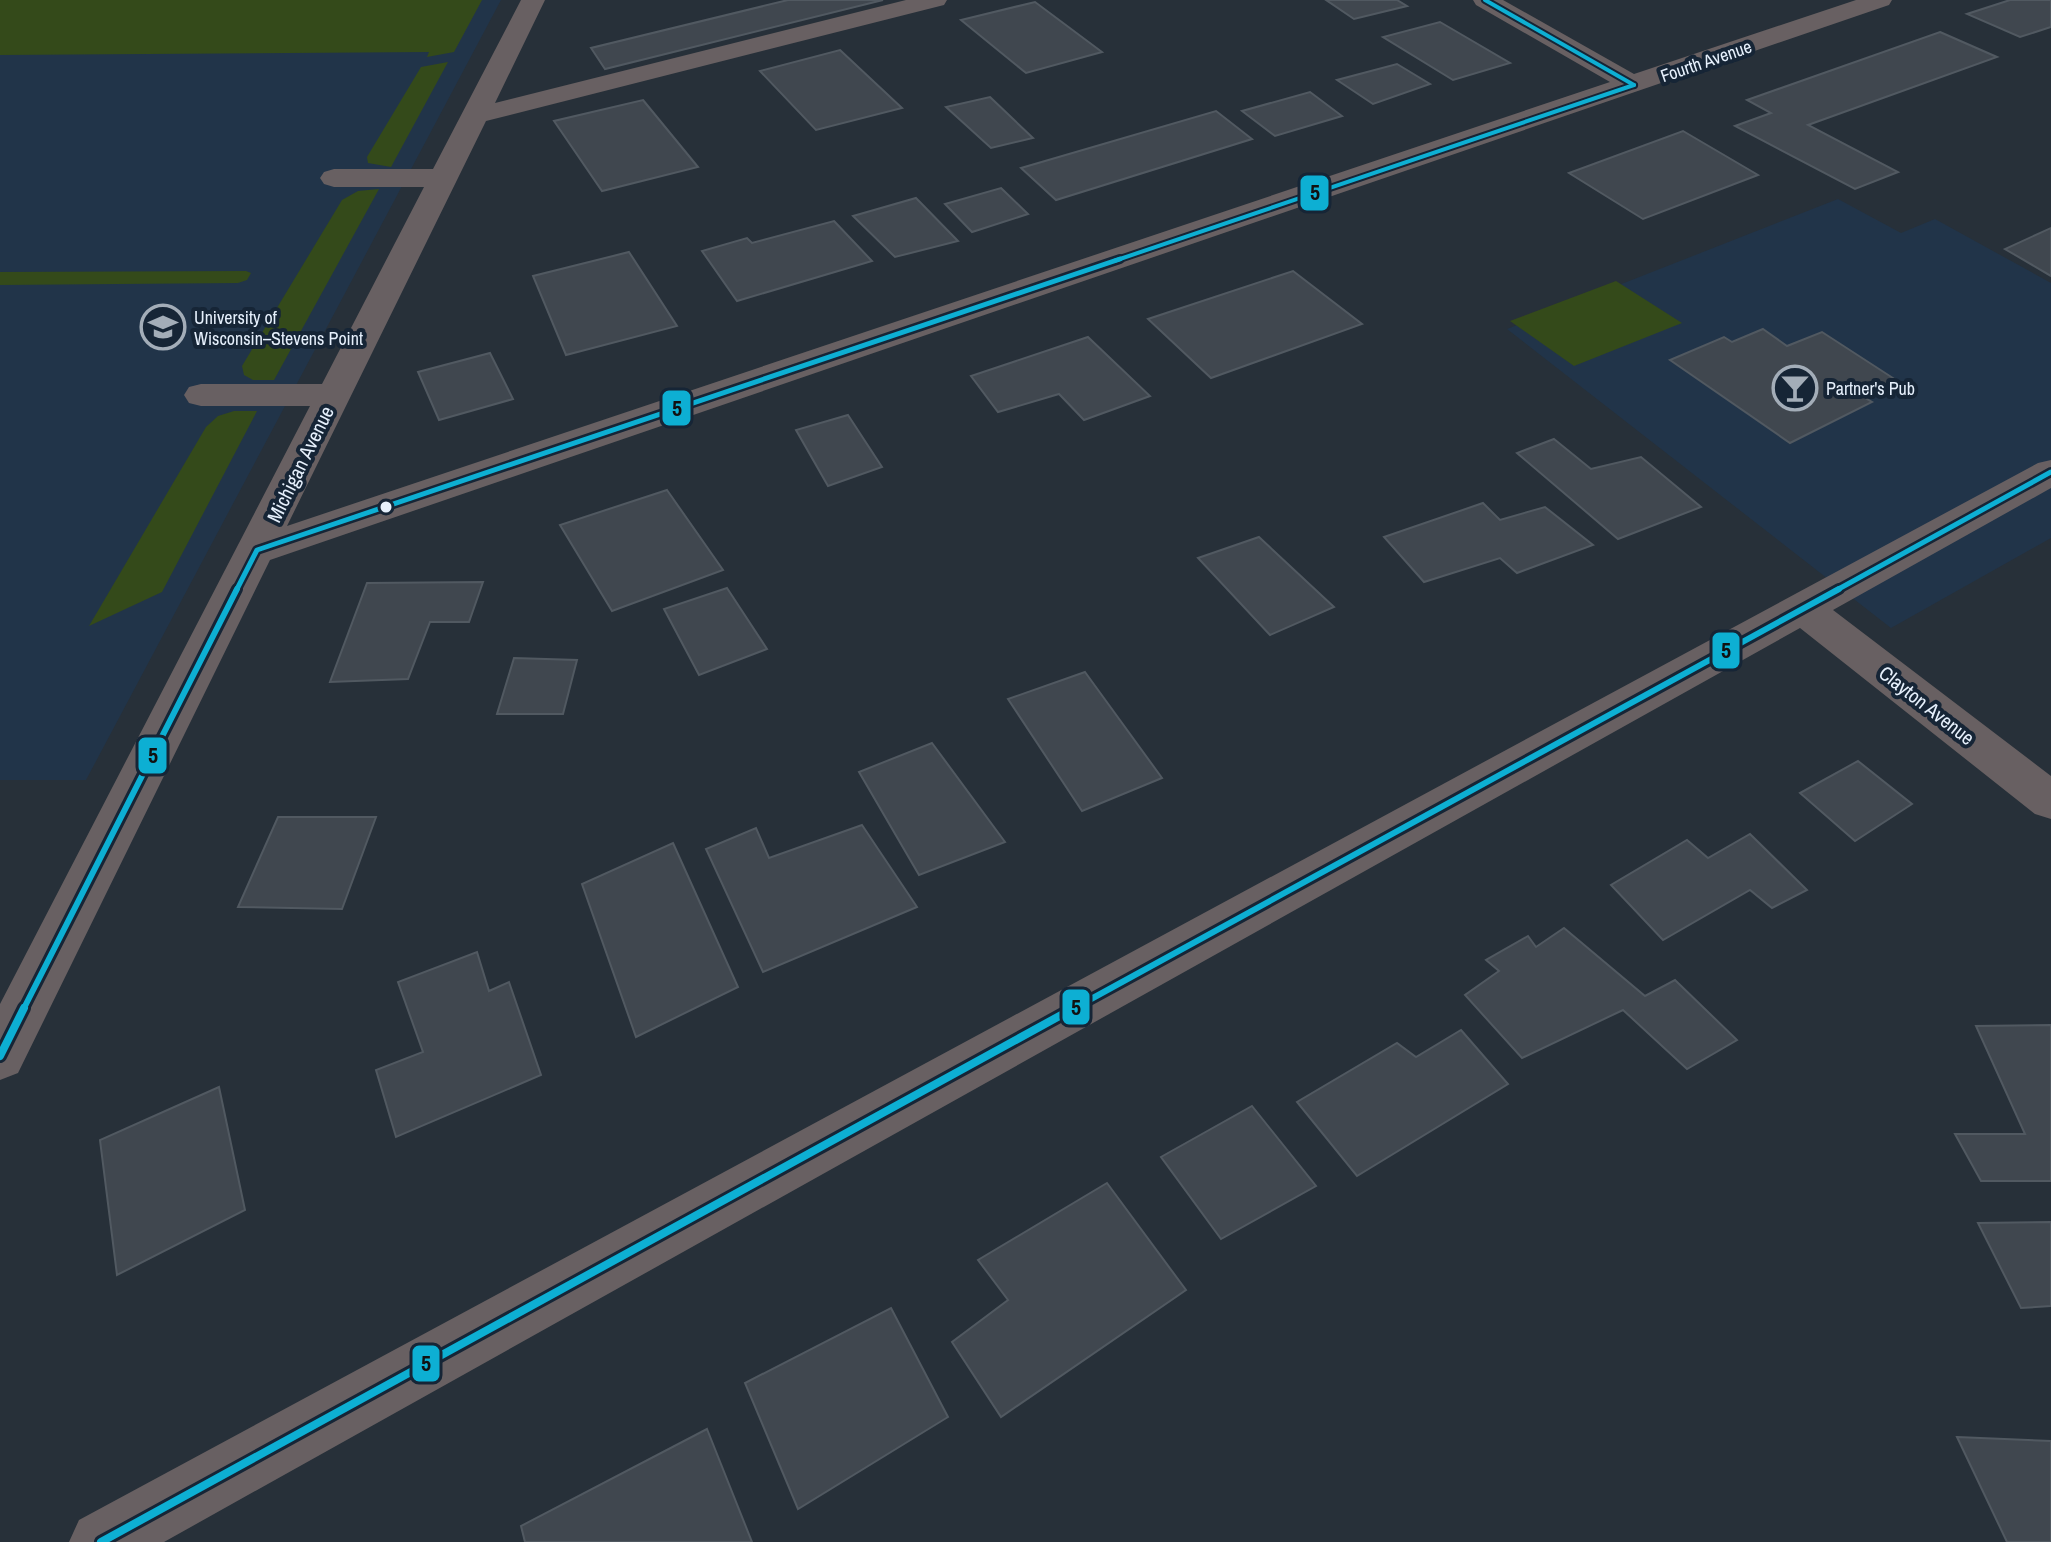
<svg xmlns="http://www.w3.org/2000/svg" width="2051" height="1542" font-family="'Archivo Narrow',sans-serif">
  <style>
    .built { fill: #213449 }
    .green { fill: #344a1a }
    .building { fill: #40474f; stroke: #515961; stroke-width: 2 }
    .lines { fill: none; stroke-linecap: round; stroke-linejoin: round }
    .minor { fill: #686062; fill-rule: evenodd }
    .bus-1-far3-casing { stroke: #162536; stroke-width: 8 }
    .bus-1-far2-casing { stroke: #162536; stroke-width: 10 }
    .bus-1-far1-casing { stroke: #162536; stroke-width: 12 }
    .bus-1-casing { stroke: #162536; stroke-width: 14 }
    .bus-1-far3 { stroke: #0dafd3; stroke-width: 4 }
    .bus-1-far2 { stroke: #0dafd3; stroke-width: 5 }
    .bus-1-far1 { stroke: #0dafd3; stroke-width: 6 }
    .bus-1 { stroke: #0dafd3; stroke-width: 8 }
    .bus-dot { fill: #e6f0fc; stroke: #162536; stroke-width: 3 }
    .labels { text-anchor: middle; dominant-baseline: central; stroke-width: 8; stroke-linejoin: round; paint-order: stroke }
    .far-street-label { font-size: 18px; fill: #e6f0fc; stroke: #162536 }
    .far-poi-label { font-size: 18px; fill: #e6f0fc; stroke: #162536; text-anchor: start }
    .street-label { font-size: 20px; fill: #e6f0fc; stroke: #162536 }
    .line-badge { stroke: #162536; stroke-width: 3 }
    .pale-badge-label { font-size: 22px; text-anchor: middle; font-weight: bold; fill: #111 }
  </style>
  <rect width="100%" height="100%" fill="#273039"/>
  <g class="built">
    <path d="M0 0H501L86 780H0Z"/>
    <path d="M1838 199 1901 233 1935 219 2051 283V538L1891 628 1507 329Z"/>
  </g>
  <g class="green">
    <path d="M0 0H482L454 52 427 57 429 52 0 55Z"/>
    <path d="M448 62 391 167 368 163 367 157 421 67Z"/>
    <path d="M379 189 274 380H253L244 375 242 366 342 200 358 191Z"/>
    <path d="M246 271 251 273 247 280 238 283 0 285V272Z"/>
    <path d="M1616 281 1682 323 1574 366 1510 321Z"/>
    <path d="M234 411H257L162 592 89 626 206 427 218 416Z"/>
  </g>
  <g class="building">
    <path d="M788 0H883L605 69 591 48Z"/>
    <path d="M1326 0H1397L1407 6 1354 19Z"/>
    <path d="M2010 0H2051V27L2020 37 1967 14Z"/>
    <path d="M1035 2 1102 52 1026 73 961 20Z"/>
    <path d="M1440 22 1510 63 1453 80 1383 37Z"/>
    <path d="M1940 32 1997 57 1808 125 1898 172 1855 189 1735 126 1771 113 1747 100Z"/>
    <path d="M840 50 902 108 816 130 760 71Z"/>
    <path d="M1397 64 1430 84 1373 104 1337 80Z"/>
    <path d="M1310 92 1342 116 1275 136 1242 111Z"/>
    <path d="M990 97 1033 138 991 148 946 107Z"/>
    <path d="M643 100 698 167 602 191 554 121Z"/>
    <path d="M1216 111 1252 139 1056 200 1021 168Z"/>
    <path d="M1683 131 1758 175 1643 219 1569 173Z"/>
    <path d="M1001 188 1028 214 972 232 945 204Z"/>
    <path d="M916 198 958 241 895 257 853 216Z"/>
    <path d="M834 221 872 261 737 301 702 251 747 238 752 243Z"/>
    <path d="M2051 228V276L2005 249Z"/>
    <path d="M629 252 677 326 566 355 533 276Z"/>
    <path d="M1293 271 1362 324 1211 378 1148 319Z"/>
    <path d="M1763 329 1787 346 1822 332 1896 380 1862 396 1872 402 1790 443 1670 360 1724 337 1732 342Z"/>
    <path d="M1088 337 1150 396 1084 420 1059 394 998 412 971 376Z"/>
    <path d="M490 353 513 399 439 420 418 372Z"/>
    <path d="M848 415 882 467 828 486 796 430Z"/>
    <path d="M1554 439 1591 469 1641 457 1701 507 1618 539 1517 453Z"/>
    <path d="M667 490 723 570 612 611 560 525Z"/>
    <path d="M1483 503 1500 520 1545 507 1593 545 1517 573 1500 558 1424 582 1384 537Z"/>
    <path d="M1259 537 1334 607 1270 635 1198 558Z"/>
    <path d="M483 582 469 622H430L408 679 330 682 367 583Z"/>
    <path d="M727 588 767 649 699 675 664 609Z"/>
    <path d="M514 658 577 660 563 714H497Z"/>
    <path d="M1085 672 1162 778 1082 811 1008 699Z"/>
    <path d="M932 743 1005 842 919 875 859 772Z"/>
    <path d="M1858 761 1912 804 1855 841 1800 793Z"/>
    <path d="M278 817H376L342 909 238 907Z"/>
    <path d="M862 825 917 907 763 972 706 849 756 828 769 858Z"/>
    <path d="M1750 834 1807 890 1772 908 1750 890 1663 940 1611 885 1687 840 1708 858Z"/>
    <path d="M673 843 738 987 636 1037 582 884Z"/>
    <path d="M1564 928 1645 996 1675 980 1737 1040 1687 1069 1623 1010 1522 1058 1465 995 1499 971 1486 960 1528 936 1536 947Z"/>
    <path d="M477 952 489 991 509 982 541 1075 396 1137 376 1070 423 1052 398 982Z"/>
    <path d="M2051 1025V1181H1981L1955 1134H2025L1976 1026Z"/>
    <path d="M1461 1030 1508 1084 1357 1176 1297 1102 1397 1043 1416 1057Z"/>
    <path d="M219 1087 245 1210 117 1275 100 1140Z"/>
    <path d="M1252 1106 1316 1186 1221 1239 1161 1157Z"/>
    <path d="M1107 1183 1186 1290 1001 1417 952 1342 1008 1300 978 1260Z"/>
    <path d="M2051 1222V1306L2021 1308 1978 1223Z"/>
    <path d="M891 1308 948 1417 798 1509 745 1383Z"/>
    <path d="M707 1429 752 1542H525L521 1526Z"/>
    <path d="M1957 1437 2051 1441V1542H2007Z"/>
  </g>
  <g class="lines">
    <g class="minor">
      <path d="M521 0H545L495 103 906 0H947L944 5 486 121 287 526 1610 82 1476 5 1473 0H1503L1634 74 1856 0H1892L1889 5 270 560 18 1073 0 1080V1004L310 406H201L189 403 184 395 189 387 201 384H322L424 187H334L324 184 320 178 324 172 334 169H433Z"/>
      <path d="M2051 460V488L1833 610 2051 776V819L2035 814 1800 628 164 1542H69L79 1520 2038 463Z"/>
    </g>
    <g class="bus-1-far3-casing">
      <g id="bus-1-far3">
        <path d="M1485 0 1634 85"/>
        <path d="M1114 261 1634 85"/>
      </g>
    </g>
    <g class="bus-1-far2-casing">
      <g id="bus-1-far2">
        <path d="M236 591 257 550 1120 259"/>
        <path d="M1835 591 2051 472"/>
      </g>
    </g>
    <g class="bus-1-far1-casing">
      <g id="bus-1-far1">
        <path d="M23 1010 237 589"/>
        <path d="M1071 1010 1839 589"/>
      </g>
    </g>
    <g class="bus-1-casing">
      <g id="bus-1">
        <path d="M0 1056 24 1008"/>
        <path d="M101 1542 1074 1008"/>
      </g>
    </g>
    <use href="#bus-1-far3" class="bus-1-far3"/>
    <use href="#bus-1-far2" class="bus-1-far2"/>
    <use href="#bus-1-far1" class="bus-1-far1"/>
    <use href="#bus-1" class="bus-1"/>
  </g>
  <defs>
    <g id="university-ring" transform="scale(2.3)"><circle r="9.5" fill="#162536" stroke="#a3adb8" stroke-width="1.5"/><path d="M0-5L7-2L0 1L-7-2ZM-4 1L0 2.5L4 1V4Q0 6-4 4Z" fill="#a3adb8"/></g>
    <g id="bar-ring" transform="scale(2.3)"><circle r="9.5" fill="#162536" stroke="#a3adb8" stroke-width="1.5"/><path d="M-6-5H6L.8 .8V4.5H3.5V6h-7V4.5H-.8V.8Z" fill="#a3adb8"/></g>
  </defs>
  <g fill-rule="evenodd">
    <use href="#university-ring" x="163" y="327"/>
    <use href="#bar-ring" x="1795" y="388"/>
  </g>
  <circle class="bus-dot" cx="386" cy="507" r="7"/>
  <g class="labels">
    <g class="far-street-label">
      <text transform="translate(1706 61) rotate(-19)">Fourth Avenue</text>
    </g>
    <g class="far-poi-label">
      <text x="194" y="317">University of<tspan x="194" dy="21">Wisconsin–Stevens Point</tspan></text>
      <text x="1826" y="388">Partner's Pub</text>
    </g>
    <g class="street-label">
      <text transform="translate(300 464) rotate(-64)">Michigan Avenue</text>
      <text transform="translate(1927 705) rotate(38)">Clayton Avenue</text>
    </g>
  </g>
  <g class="line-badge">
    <rect x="1299" y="174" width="31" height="38" rx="8" fill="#0dafd3"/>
    <rect x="661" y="389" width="31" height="38" rx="8" fill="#0dafd3"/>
    <rect x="1711" y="631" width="30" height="39" rx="8" fill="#0dafd3"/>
    <rect x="137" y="736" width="31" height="39" rx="8" fill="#0dafd3"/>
    <rect x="1061" y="988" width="30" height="38" rx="8" fill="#0dafd3"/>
    <rect x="411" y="1344" width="30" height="39" rx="8" fill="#0dafd3"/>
  </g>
  <g class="pale-badge-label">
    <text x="1315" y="200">5</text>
    <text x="677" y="416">5</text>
    <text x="1726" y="658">5</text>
    <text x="153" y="763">5</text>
    <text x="1076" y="1015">5</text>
    <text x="426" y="1371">5</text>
  </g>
</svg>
